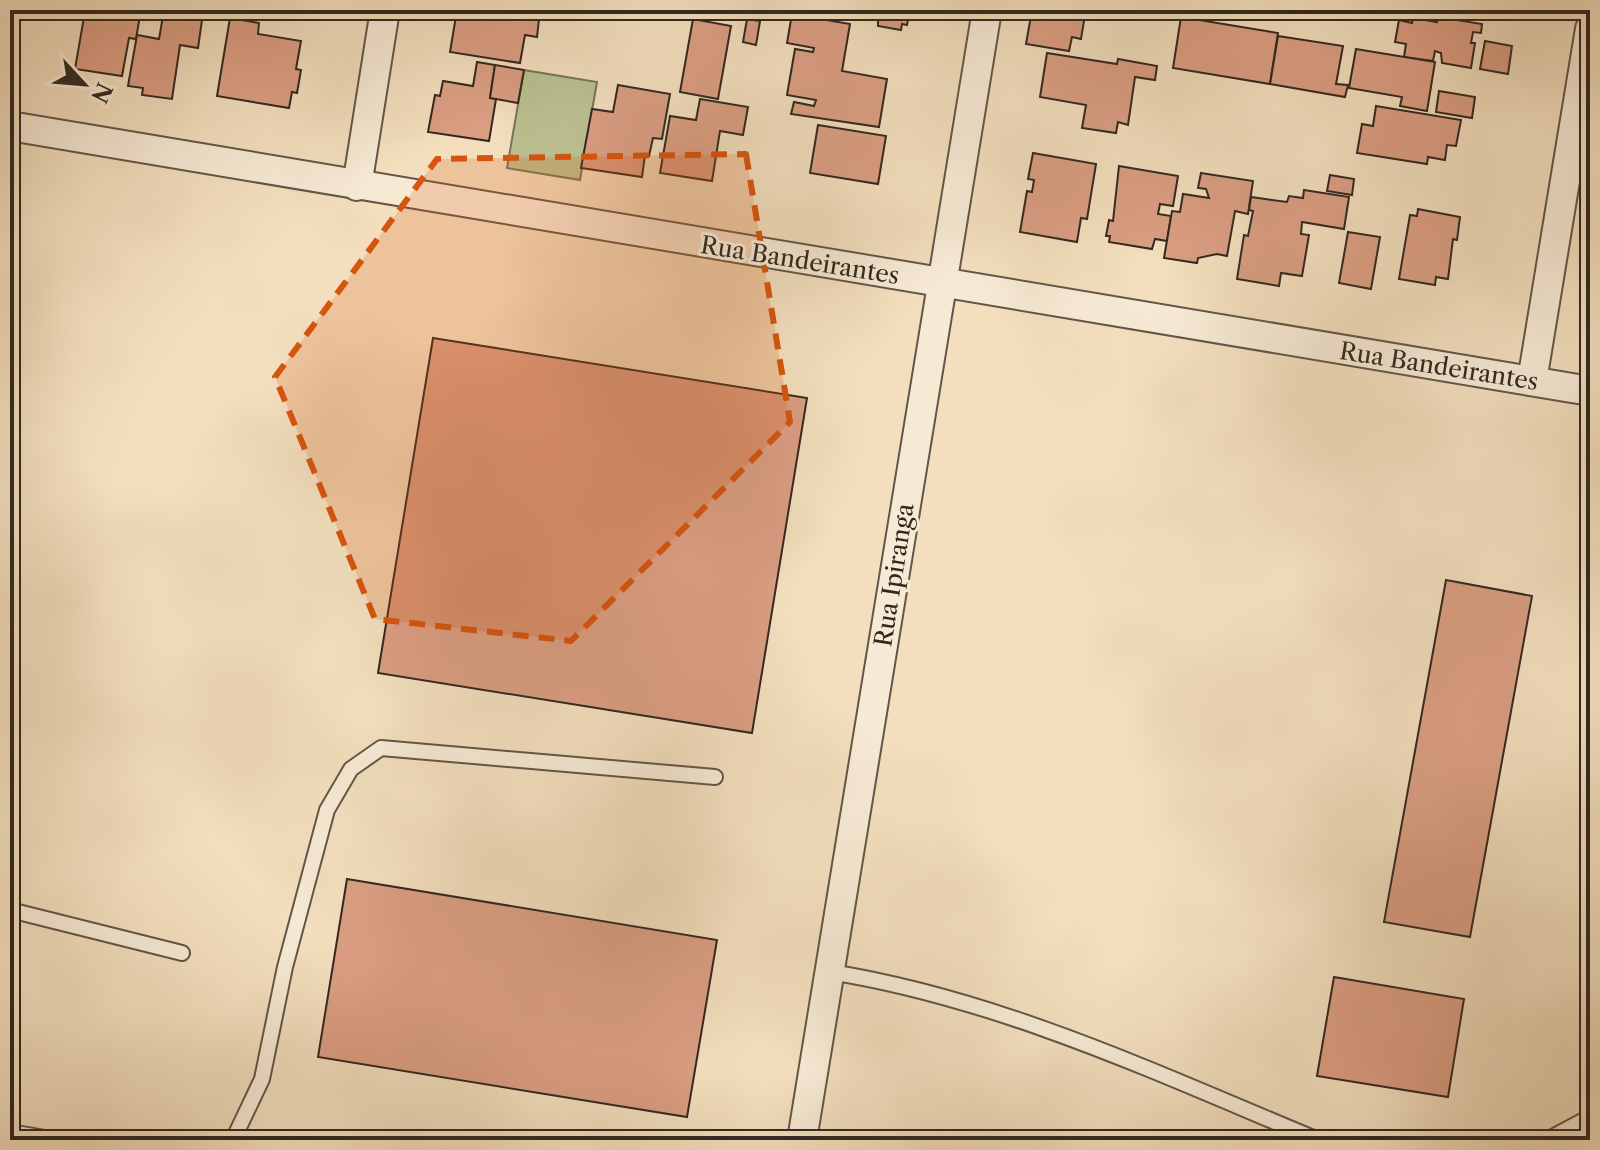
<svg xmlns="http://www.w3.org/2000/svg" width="1600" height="1150" font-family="'Libre Caslon Text',serif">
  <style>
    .green { fill: #bbc191; stroke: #767459; stroke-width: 2 }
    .building { fill: #db9e83; stroke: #322821; stroke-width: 2 }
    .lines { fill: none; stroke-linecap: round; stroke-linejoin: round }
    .service-casing { stroke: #625648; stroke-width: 18 }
    .minor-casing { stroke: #625648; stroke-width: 32 }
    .service { stroke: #f7ead5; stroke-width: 14 }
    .minor { stroke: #f7ead5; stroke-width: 28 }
    .marked { fill: #d6540e; fill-opacity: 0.2; stroke: #d6540e; stroke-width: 6; stroke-dasharray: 16 10; stroke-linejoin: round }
    .labels { text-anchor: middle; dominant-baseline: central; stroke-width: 6; stroke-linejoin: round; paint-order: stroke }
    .street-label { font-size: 24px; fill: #322821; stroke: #f7ead5 }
  </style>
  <rect width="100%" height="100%" fill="#f3dfbe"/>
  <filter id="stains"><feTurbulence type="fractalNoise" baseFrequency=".0025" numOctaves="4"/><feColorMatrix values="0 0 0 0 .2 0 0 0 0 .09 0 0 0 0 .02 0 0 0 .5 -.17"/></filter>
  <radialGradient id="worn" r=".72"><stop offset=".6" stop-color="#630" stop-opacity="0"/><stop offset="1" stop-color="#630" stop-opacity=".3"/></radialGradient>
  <path class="green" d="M524 70 597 82 580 180 507 168Z"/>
  <g class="building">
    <path d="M50 10H141L136 39 129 38 122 76 75 69 84 17Z"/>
    <path d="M164 10 203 13 198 48 180 45 172 99 142 95 143 88 128 86 137 35 159 39Z"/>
    <path d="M457 10H540L537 37 525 35 520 63 450 52Z"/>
    <path d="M838 10H910L907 25 902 24 901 30 878 26V20L848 15V12Z"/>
    <path d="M1032 10H1058L1085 15 1081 39 1072 37 1069 51 1026 44Z"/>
    <path d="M792 14 850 24 842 71 887 79 879 127 791 114 794 102 814 106 816 100 787 95 795 49 813 52 814 48 787 43Z"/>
    <path d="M1181 17 1278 33 1270 84 1173 68Z"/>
    <path d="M1438 17 1482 24 1481 33 1473 32 1471 43H1475L1471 68 1442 63 1441 53 1435 51 1433 61 1404 57 1406 44 1395 42 1399 20 1412 23 1413 18 1437 22Z"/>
    <path d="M230 18 259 23 258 34 301 41 296 69 301 70 297 93 292 92 289 108 217 96Z"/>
    <path d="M693 19 731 26 718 99 680 92Z"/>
    <path d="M747 19 760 21 756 45 743 42Z"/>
    <path d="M1278 36 1343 46 1336 84 1348 85 1345 97 1270 84Z"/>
    <path d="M1485 41 1512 46 1508 74 1480 69Z"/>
    <path d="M1356 49 1435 62 1427 111 1400 106 1402 97 1349 88Z"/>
    <path d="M1047 53 1117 64 1118 59 1157 66 1155 80 1135 77 1128 125 1118 122 1116 133 1082 128 1086 105 1040 97Z"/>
    <path d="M477 62 495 65 490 98 496 99 489 141 428 132 435 95 440 96 443 81 473 86Z"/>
    <path d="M495 65 524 70 518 103 490 98Z"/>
    <path d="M618 85 670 94 662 139 653 138 649 156 645 155 642 177 581 168 592 109 613 112Z"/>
    <path d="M1439 91 1475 97 1472 118 1436 112Z"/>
    <path d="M700 99 748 107 743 135 720 131 712 181 660 173 670 116 696 120Z"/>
    <path d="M1376 106 1461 120 1456 146 1447 145 1445 160 1428 157 1427 164 1357 153 1362 124 1373 126Z"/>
    <path d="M818 125 886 136 878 184 810 173Z"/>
    <path d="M1033 153 1096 164 1087 219 1081 218 1077 242 1020 232 1027 191 1032 192 1034 180 1028 179Z"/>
    <path d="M1119 166 1178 176 1173 206 1160 204 1158 214 1171 216 1167 241 1155 239 1152 249 1109 242 1110 236H1106L1109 220 1113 221Z"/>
    <path d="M1201 173 1253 181 1248 214 1235 211 1227 256 1217 254 1198 258 1197 263 1164 258 1172 211 1180 212 1183 194 1209 198 1206 189 1198 188Z"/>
    <path d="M1330 175 1354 179 1352 195 1327 191Z"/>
    <path d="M1304 190 1349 197 1344 229 1302 222 1301 234 1309 235 1302 276 1281 273 1279 286 1237 279 1244 235 1248 236 1253 211 1249 210 1251 197 1287 202 1289 196 1303 198Z"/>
    <path d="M1418 209 1460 217 1457 240 1453 239 1448 279 1436 277 1435 285 1399 279 1410 215 1417 216Z"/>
    <path d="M1348 232 1380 237 1371 289 1339 283Z"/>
    <path d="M433 338 807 398 752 733 378 673Z"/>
    <path d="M1446 580 1532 596 1470 937 1384 922Z"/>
    <path d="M347 879 717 940 687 1117 318 1057Z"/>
    <path d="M1334 977 1464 999 1448 1097 1317 1076Z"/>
  </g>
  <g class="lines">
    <g class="service-casing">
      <g id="service">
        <path d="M10 910 182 953"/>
        <path d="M830 972C1000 999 1159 1074 1318 1140"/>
        <path d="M10 1132 57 1140"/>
        <path d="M233 1140 262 1079 285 967 327 810 351 769 381 748 715 777"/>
        <path d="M1547 1140 1590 1117"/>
      </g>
    </g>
    <g class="minor-casing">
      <g id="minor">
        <path d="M10 126 1590 391"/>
        <path d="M357 186 385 10"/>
        <path d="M1532 381 1590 29"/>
        <path d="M802 1140 987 10"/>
      </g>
    </g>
    <use href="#service" class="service"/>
    <use href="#minor" class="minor"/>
  </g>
  <path class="marked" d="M746 154 790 422 571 641 375 619 275 377 437 159Z"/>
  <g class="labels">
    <g class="street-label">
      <text transform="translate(800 260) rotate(9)">Rua Bandeirantes</text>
      <text transform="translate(1439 366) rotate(9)">Rua Bandeirantes</text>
      <text transform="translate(894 575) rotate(-81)">Rua Ipiranga</text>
    </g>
  </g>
  <rect width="1600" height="1150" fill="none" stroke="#f3dfbe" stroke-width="40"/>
  <rect x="12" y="12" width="1576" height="1126" fill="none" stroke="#322821" stroke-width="4"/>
  <rect x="20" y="20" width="1560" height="1110" fill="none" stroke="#322821" stroke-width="2"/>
  <g transform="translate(84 84) rotate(116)" stroke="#f7ead5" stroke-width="6" paint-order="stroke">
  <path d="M0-6L14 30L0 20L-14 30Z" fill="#322821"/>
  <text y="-12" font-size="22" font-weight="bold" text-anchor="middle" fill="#322821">N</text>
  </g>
  <rect width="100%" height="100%" filter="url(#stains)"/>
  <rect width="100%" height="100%" fill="url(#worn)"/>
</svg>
